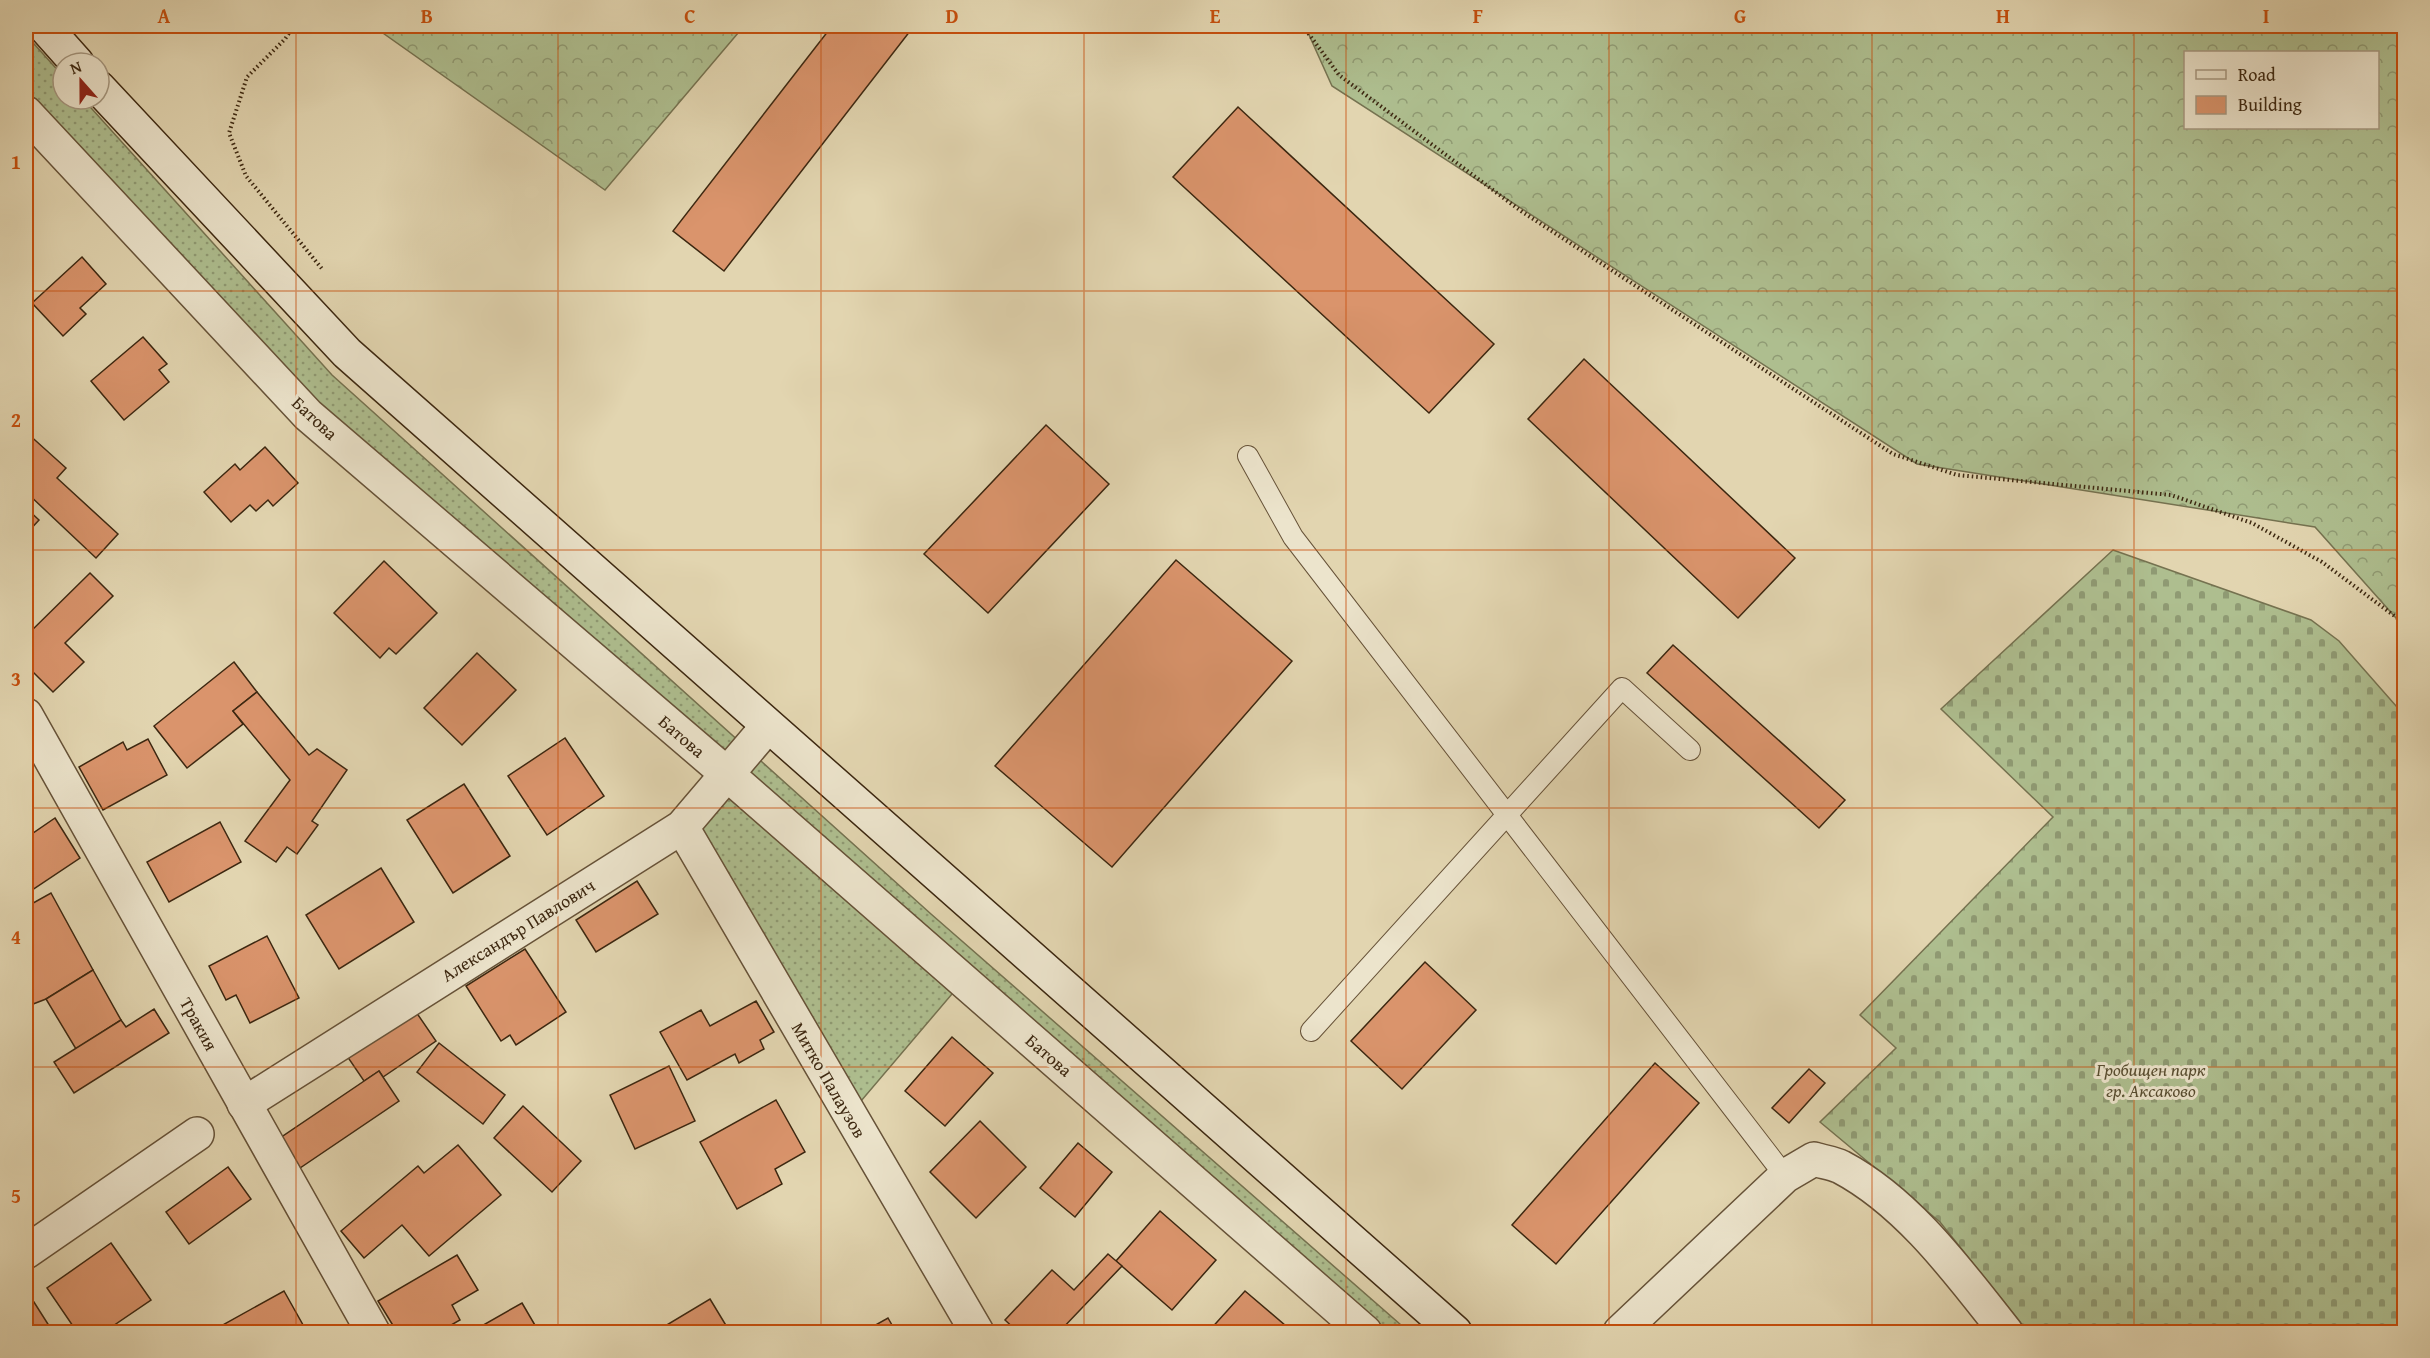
<svg xmlns="http://www.w3.org/2000/svg" width="2430" height="1358" font-family="'Gentium Book Plus',serif">
  <style>
    .grass { fill: url(#grass-dots); stroke: #757250; stroke-width: 1.5 }
    .forest { fill: url(#forest-crowns); stroke: #757250; stroke-width: 1.5; fill-rule: evenodd }
    .cemetery { fill: url(#cemetery-stones); stroke: #757250; stroke-width: 1.5 }
    .building { fill: #da946c; stroke: #3c2710; stroke-width: 1.5 }
    .lines { fill: none; stroke-linecap: round; stroke-linejoin: round }
    .lane-casing { stroke: #665238; stroke-width: 22 }
    .street-casing { stroke: #665238; stroke-width: 36 }
    .secondary-casing { stroke: #3c2710; stroke-width: 36 }
    .path { stroke: #3c2710; stroke-width: 4; stroke-dasharray: 1.5 3; stroke-linecap: butt }
    .lane { stroke: #ece4cc; stroke-width: 20 }
    .street { stroke: #ece4cc; stroke-width: 33 }
    .secondary { stroke: #ece4cc; stroke-width: 33 }
    .grid { fill: none; stroke: #c64f0d; stroke-width: 1.5; stroke-opacity: 0.55 }
    .labels { text-anchor: middle; dominant-baseline: central; stroke-width: 6; stroke-linejoin: round; paint-order: stroke }
    .street-label { font-size: 18px; fill: #3c2710; stroke: #ece4cc }
    .park-label { font-size: 18px; font-style: italic; fill: #584d30; stroke: #ece4cc }
    .neatline { fill: none; stroke: #c64f0d; stroke-width: 2 }
    .grid-label { font-size: 20px; text-anchor: middle; font-weight: bold; fill: #c64f0d }
  </style>
  <defs>
    <pattern id="grass-dots" width="8" height="8" patternUnits="userSpaceOnUse" patternTransform="scale(1.5)"><rect width="8" height="8" fill="#aebe8f"/><path d="M2 2h.1M6 6h.1" fill="none" stroke="#8f9a73" stroke-width="1.8" stroke-linecap="round"/></pattern>
    <pattern id="forest-crowns" width="20" height="18" patternUnits="userSpaceOnUse" patternTransform="scale(1.5)"><rect width="20" height="18" fill="#aebe8f"/><path d="M2 6a3 3 0 1 1 6 0M12 15a3 3 0 1 1 6 0" fill="none" stroke="#8f9a73"/></pattern>
    <pattern id="cemetery-stones" width="16" height="16" patternUnits="userSpaceOnUse" patternTransform="scale(1.5)"><rect width="16" height="16" fill="#aebe8f"/><path d="M2 7V4a2 2 0 0 1 4 0v3zM10 15v-3a2 2 0 0 1 4 0v3z" fill="#8f9a73"/></pattern>
  </defs>
  <rect width="100%" height="100%" fill="#e2d5b0"/>
  <filter id="stains"><feTurbulence type="fractalNoise" baseFrequency=".00333" numOctaves="4"/><feColorMatrix values="0 0 0 0 .2 0 0 0 0 .09 0 0 0 0 .02 0 0 0 .5 -.17"/></filter>
  <radialGradient id="worn" r=".72"><stop offset=".6" stop-color="#630" stop-opacity="0"/><stop offset="1" stop-color="#630" stop-opacity=".3"/></radialGradient>
  <path class="grass" d="M26 35 63 76V99H83L332 375 931 914 1409 1332H1365L963 981 850 1114 682 827 726 774 308 415 26 113Z"/>
  <g class="forest">
    <path d="M373 26H744L605 190Z"/>
    <path d="M1305 26H2404V627L2315 527 1917 464 1332 86ZM2186 52H2378V128H2186Z"/>
  </g>
  <path class="cemetery" d="M2113 550 2311 620 2339 641 2404 715V1332H2028L1940 1222 1820 1122 1896 1048 1860 1015 2053 817 1941 709Z"/>
  <g class="building">
    <path d="M832 26H914L724 271 673 231Z"/>
    <path d="M1238 107 1494 344 1429 413 1173 177Z"/>
    <path d="M82 257 106 284 80 308 86 314 63 336 32 303Z"/>
    <path d="M143 337 167 364 159 370 169 382 124 420 91 381Z"/>
    <path d="M1584 359 1795 558 1738 618 1528 419Z"/>
    <path d="M1046 425 1109 484 988 613 924 554Z"/>
    <path d="M26 432 66 468 57 478 118 534 96 558 26 492Z"/>
    <path d="M265 447 298 483 273 506 268 500 256 511 250 505 231 522 204 492 235 464 240 470Z"/>
    <path d="M26 508 39 520 26 534Z"/>
    <path d="M1176 560 1292 661 1112 867 995 766Z"/>
    <path d="M384 561 437 613 396 654 389 648 380 658 334 613Z"/>
    <path d="M90 573 113 596 65 643 84 662 53 692 26 665V636Z"/>
    <path d="M1673 645 1845 800 1819 828 1647 673Z"/>
    <path d="M477 653 516 690 462 745 424 708Z"/>
    <path d="M234 662 257 692 233 711 243 724 187 768 154 726Z"/>
    <path d="M257 692 309 755 317 749 347 770 312 821 318 825 297 854 287 847 276 862 245 841 290 780 233 711Z"/>
    <path d="M565 738 604 796 547 835 508 776Z"/>
    <path d="M148 739 167 775 103 810 79 767 123 742 127 750Z"/>
    <path d="M464 784 510 856 453 893 407 820Z"/>
    <path d="M55 818 80 858 26 894V838Z"/>
    <path d="M220 822 241 862 169 902 147 862Z"/>
    <path d="M381 868 414 922 339 969 306 915Z"/>
    <path d="M637 881 658 914 596 952 576 920Z"/>
    <path d="M51 893 93 970 46 999 28 1006 26 1002V907Z"/>
    <path d="M267 936 299 998 250 1023 236 995 226 1000 209 966Z"/>
    <path d="M525 949 566 1012 516 1045 510 1035 501 1041 466 986Z"/>
    <path d="M1425 962 1476 1010 1402 1089 1351 1041Z"/>
    <path d="M93 970 121 1020 76 1049 46 999Z"/>
    <path d="M756 1001 774 1032 760 1040 764 1049 739 1063 735 1054 687 1080 660 1032 701 1010 710 1026Z"/>
    <path d="M154 1009 169 1033 74 1093 54 1062 121 1020 126 1027Z"/>
    <path d="M414 1009 436 1041 383 1077 379 1071 364 1081 347 1056Z"/>
    <path d="M952 1037 993 1073 945 1126 905 1091Z"/>
    <path d="M439 1043 505 1095 483 1124 417 1072Z"/>
    <path d="M1655 1063 1699 1103 1556 1264 1512 1225Z"/>
    <path d="M669 1066 695 1121 635 1149 610 1095Z"/>
    <path d="M1809 1069 1825 1083 1789 1123 1772 1108Z"/>
    <path d="M379 1071 399 1101 300 1168 280 1138Z"/>
    <path d="M776 1100 805 1152 775 1169 782 1184 737 1209 700 1142Z"/>
    <path d="M523 1106 581 1161 552 1192 494 1138Z"/>
    <path d="M980 1121 1026 1167 976 1218 930 1172Z"/>
    <path d="M1078 1143 1112 1172 1075 1217 1040 1188Z"/>
    <path d="M458 1145 501 1195 429 1256 402 1225 364 1258 341 1231 418 1166 424 1173Z"/>
    <path d="M228 1167 251 1199 189 1244 166 1212Z"/>
    <path d="M1160 1211 1216 1260 1172 1310 1116 1261Z"/>
    <path d="M111 1243 151 1300 104 1332H77L47 1288Z"/>
    <path d="M1108 1254 1122 1266 1059 1332H1018L1005 1320 1052 1270 1074 1290Z"/>
    <path d="M457 1255 478 1290 452 1305 460 1320 439 1332H397L378 1301Z"/>
    <path d="M284 1291 307 1332H221L219 1327Z"/>
    <path d="M1245 1291 1293 1332H1208Z"/>
    <path d="M32 1299 53 1332H26V1303Z"/>
    <path d="M710 1299 730 1332H655Z"/>
    <path d="M522 1303 539 1332H471Z"/>
    <path d="M888 1318 896 1332H863Z"/>
  </g>
  <g class="lines">
    <g class="lane-casing">
      <g id="lane">
        <path d="M1248 456 1293 537 1785 1176"/>
        <path d="M1311 1031 1622 688 1690 750"/>
      </g>
    </g>
    <g class="street-casing">
      <g id="street">
        <path d="M26 113 308 415 727 774 1365 1332"/>
        <path d="M26 715 373 1332"/>
        <path d="M682 827 977 1332"/>
        <path d="M244 1104 682 827 767 727"/>
        <path d="M26 1252 197 1134"/>
        <path d="M1620 1332 1785 1176 1814 1159C1823 1162 1833 1163 1841 1167 1909 1203 1960 1274 2006 1332"/>
      </g>
    </g>
    <g class="secondary-casing">
      <g id="secondary">
        <path d="M44 26 77 63"/>
        <path d="M99 88 347 353 1455 1332"/>
      </g>
    </g>
    <g class="path">
      <path d="M294 26 285 39 247 77 229 133 246 176 323 270"/>
      <path d="M1303 26 1339 75 1521 211 1893 454 1957 475 2171 495 2252 523 2322 562 2404 623"/>
    </g>
    <use href="#lane" class="lane"/>
    <use href="#street" class="street"/>
    <use href="#secondary" class="secondary"/>
  </g>
  <path class="grid" d="M296 26V1332M558 26V1332M821 26V1332M1084 26V1332M1346 26V1332M1609 26V1332M1872 26V1332M2134 26V1332M26 291H2404M26 550H2404M26 808H2404M26 1067H2404"/>
  <g class="labels">
    <g class="street-label">
      <text transform="translate(315 418) rotate(43)">Батова</text>
      <text transform="translate(682 736) rotate(41)">Батова</text>
      <text transform="translate(518 930) rotate(-32)">Александър Павлович</text>
      <text transform="translate(199 1024) rotate(61)">Тракия</text>
      <text transform="translate(1049 1055) rotate(41)">Батова</text>
      <text transform="translate(829 1080) rotate(60)">Митко Палаузов</text>
    </g>
    <g class="park-label">
      <text x="2151" y="1069">Гробищен парк<tspan x="2151" dy="21">гр. Аксаково</tspan></text>
    </g>
  </g>
  <rect width="2430" height="1358" fill="none" stroke="#e2d5b0" stroke-width="66"/>
  <rect x="2184" y="51" width="195" height="78" fill="#ece4cc" stroke="#a69881" stroke-width="1.5"/>
  <rect x="2196" y="70" width="30" height="9" fill="#ece4cc" stroke="#a69881" stroke-width="1.5"/>
  <text x="2238" y="81" font-size="18" fill="#3c2710">Road</text>
  <rect x="2196" y="96" width="30" height="18" fill="#da946c" stroke="#a69881" stroke-width="1.5"/>
  <text x="2238" y="111" font-size="18" fill="#3c2710">Building</text>
  <g transform="translate(81 81) rotate(339)"><circle r="28" fill="#ece4cc" stroke="#a69881" stroke-width="1.5"/>
  <path d="M0-4.5L10 22L0 15L-10 22Z" fill="#8f2418"/>
  <text y="-9" font-size="16" font-weight="bold" text-anchor="middle" fill="#3c2710">N</text>
  </g>
  <rect x="33" y="33" width="2364" height="1292" class="neatline"/>
  <g class="grid-label">
    <text x="164" y="23">A</text>
    <text x="427" y="23">B</text>
    <text x="690" y="23">C</text>
    <text x="952" y="23">D</text>
    <text x="1215" y="23">E</text>
    <text x="1478" y="23">F</text>
    <text x="1740" y="23">G</text>
    <text x="2003" y="23">H</text>
    <text x="2266" y="23">I</text>
    <text x="16" y="169">1</text>
    <text x="16" y="427">2</text>
    <text x="16" y="686">3</text>
    <text x="16" y="944">4</text>
    <text x="16" y="1203">5</text>
  </g>
  <rect width="100%" height="100%" filter="url(#stains)"/>
  <rect width="100%" height="100%" fill="url(#worn)"/>
</svg>
